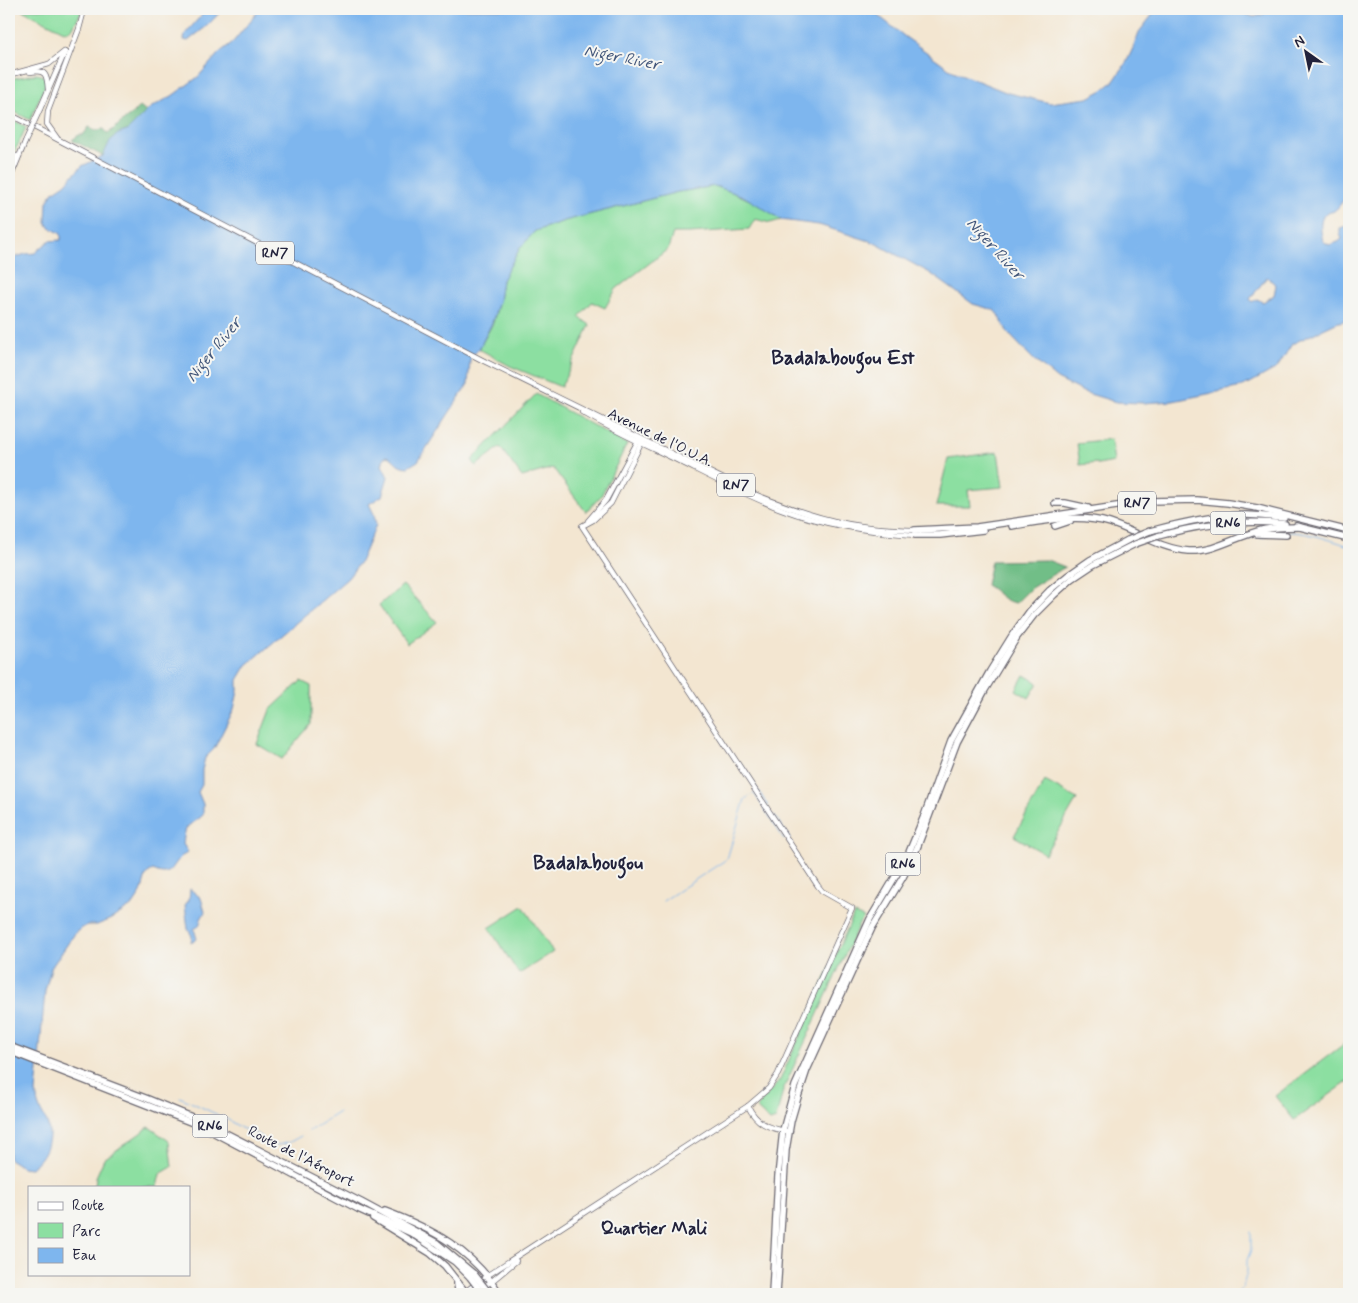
<svg xmlns="http://www.w3.org/2000/svg" width="1358" height="1303" font-family="Mynerve,sans-serif">
  <style>
    .green { fill: #8cdfa1; stroke: #57806e }
    .forest { fill: #71be87; stroke: #4a7061 }
    .water { fill: #7eb6ee; stroke: #506c94; fill-rule: evenodd }
    .lines { fill: none; stroke-linecap: round; stroke-linejoin: round }
    .stream { stroke: #7eb6ee; stroke-width: 1 }
    .secondary-casing { stroke: #6b6770; stroke-width: 6 }
    .primary-casing { stroke: #6b6770; stroke-width: 6 }
    .highway-casing { stroke: #6b6770; stroke-width: 8 }
    .secondary { stroke: #fff; stroke-width: 4.5 }
    .primary { stroke: #fff; stroke-width: 4.5 }
    .highway { stroke: #fff; stroke-width: 5.5 }
    .primary-bridge-casing { stroke: #6b6770; stroke-width: 6; stroke-linecap: butt }
    .highway-bridge-casing { stroke: #6b6770; stroke-width: 8; stroke-linecap: butt }
    .primary-bridge { stroke: #fff; stroke-width: 4.5 }
    .highway-bridge { stroke: #fff; stroke-width: 5.5 }
    .labels { text-anchor: middle; dominant-baseline: central; stroke-width: 4; stroke-linejoin: round; paint-order: stroke }
    .shield { fill: #f6f6f2; stroke: #626272; stroke-width: 1 }
    .shield-label { font-size: 14px; font-weight: bold; fill: #22223b }
    .street-label { font-size: 15px; fill: #22223b; stroke: #f6f6f2 }
    .water-label { font-size: 16px; font-style: italic; fill: #42567a; stroke: #f6f6f2 }
    .quarter-label { font-size: 18px; font-weight: bold; fill: #22223b; stroke: #f6f6f2 }
    .district-label { font-size: 20px; font-weight: bold; fill: #22223b; stroke: #f6f6f2 }
  </style>
  <rect width="100%" height="100%" fill="#f6f6f2"/>
  <filter id="ink" filterUnits="userSpaceOnUse"><feTurbulence type="fractalNoise" baseFrequency=".02" numOctaves="2"/><feDisplacementMap in="SourceGraphic" scale="10" xChannelSelector="R" yChannelSelector="G"/><feConvolveMatrix kernelMatrix="1 2 1 2 8 2 1 2 1" color-interpolation-filters="sRGB"/></filter>
  <filter id="wash" filterUnits="userSpaceOnUse"><feTurbulence type="fractalNoise" baseFrequency=".0096" numOctaves="4" result="noise"/><feDisplacementMap in="SourceGraphic" scale="20" xChannelSelector="R" yChannelSelector="G"/><feGaussianBlur stdDeviation="1.12" result="paint"/><feColorMatrix in="noise" values="0 0 0 0 0 0 0 0 0 0 0 0 0 0 0 0 0 1.4 0 .05"/><feComposite in="paint" operator="in"/></filter>
  <g filter="url(#wash)">
    <rect width="100%" height="100%" fill="#f3e6d1"/>
    <g class="green">
      <path d="M20 9H83L72 29 66 32Z"/>
      <path d="M36 74C43 75 45 76 46 83L30 120 9 109V79Z"/>
      <path d="M9 118 26 127 18 145 9 159Z"/>
      <path d="M715 186C738 194 762 204 781 220L770 223 755 219 749 229 689 233H673L668 249 616 289 605 308 592 302 579 317 590 325 561 387 510 366 479 349 493 323 499 301 502 280 520 248 535 231 564 221 678 192Z"/>
      <path d="M536 394 627 444 601 496 586 512 553 468 522 477 500 447 476 466 472 460Z"/>
      <path d="M1111 439 1114 462 1098 465 1097 463 1080 465 1077 443Z"/>
      <path d="M998 452 1003 487 968 490 970 506H936L948 459Z"/>
      <path d="M403 585 437 622 407 644 379 605Z"/>
      <path d="M1024 675 1038 683 1029 698 1016 690Z"/>
      <path d="M301 681 311 686V724L282 759 257 744 270 710Z"/>
      <path d="M1045 781 1077 799 1045 854 1014 836Z"/>
      <path d="M523 906 553 952 519 974 489 928Z"/>
      <path d="M854 914 864 918 860 922 783 1090 776 1119 770 1121 757 1109C759 1102 774 1088 780 1080Z"/>
      <path d="M1348 1041 1349 1081 1294 1120 1275 1096Z"/>
      <path d="M149 1127 169 1141 172 1167 160 1174 157 1187H95L96 1177 104 1159Z"/>
    </g>
    <g class="forest">
      <path d="M140 107 147 113 127 131 118 134 114 138 103 156 72 140 79 135H83L89 127 96 130 104 129 107 133 110 132Z"/>
      <path d="M1047 560 1065 567 1031 588 1016 603C1003 602 997 591 986 585L991 561Z"/>
    </g>
    <g class="water">
      <path d="M207 9H223L207 26 188 41 184 40 185 34Z"/>
      <path d="M260 9H870L904 36 953 71 1008 93 1050 103 1088 98 1103 90 1114 81 1126 63 1134 46 1139 32 1157 9H1232L1254 17 1262 15 1268 11 1286 9H1349V197C1342 199 1340 207 1334 211 1328 214 1331 209 1326 213 1318 220 1321 232 1323 241L1329 245 1338 242 1342 239 1340 234V228L1349 225C1349 232 1351 240 1349 246 1347 255 1344 257 1349 265V319L1336 323 1292 344 1277 368 1250 383 1237 388 1173 401 1143 403 1116 402 1083 392 1057 379 1033 359 1008 333 999 316 994 310 973 304 930 273 873 242 819 225 781 220 774 215 743 196 715 186 678 192 564 221 535 231 520 248 502 280 499 301 492 323 479 349 471 357 470 361 468 384 418 461 408 467C394 466 397 459 387 456L384 458 382 465 388 477 382 496 369 504 374 514 376 525 360 562 348 578 247 665 238 680V691L234 709 214 749 205 758 202 770V785L198 792 203 804V815C188 829 186 820 183 844L188 852C186 854 184 855 182 856 171 866 172 879 153 870L149 872 146 876 141 893 133 905 111 919 97 925H87L76 932 51 968 45 991 36 1093C37 1096 37 1101 38 1104 40 1112 46 1118 48 1126 52 1142 44 1158 31 1168L22 1167 9 1159V263L16 257 26 254 35 253 49 241 61 240V234L48 226 46 222 47 202 53 192 65 184 82 166 103 156 110 141 118 134 127 131 150 108 172 96 198 77 219 53 233 42ZM1267 277 1276 285 1274 295 1263 302 1257 299 1252 302 1250 299Z"/>
      <path d="M190 889 201 898 205 912 201 919 199 926 194 929 197 939 191 943 192 936 188 929 185 905 189 900Z"/>
    </g>
    <g class="lines">
      <g class="stream">
        <path d="M1279 532C1302 530 1328 539 1349 546"/>
        <path d="M1210 553 1254 537H1264"/>
        <path d="M742 765 768 806"/>
        <path d="M774 815 790 839"/>
        <path d="M663 901 727 859 745 799 754 793 784 839"/>
        <path d="M180 1097 218 1115"/>
        <path d="M222 1116 241 1128 255 1133 272 1144 278 1145 290 1142 301 1136"/>
        <path d="M309 1131 339 1112"/>
        <path d="M1238 1294 1243 1287 1247 1271V1260L1251 1250V1232"/>
      </g>
    </g>
  </g>
  <g filter="url(#ink)">
    <g class="lines">
      <g class="secondary-casing">
        <g id="secondary">
          <path d="M588 521 606 500 639 439"/>
          <path d="M748 1106C756 1123 768 1128 786 1131"/>
          <path d="M488 1275 748 1106 769 1088 778 1074 852 908 822 891 818 886 582 526 593 520 611 503 643 440"/>
          <path d="M492 1281 516 1261"/>
        </g>
      </g>
      <g class="primary-casing">
        <g id="primary">
          <path d="M30 72C46 69 47 75 48 89"/>
          <path d="M9 75 49 64 64 52"/>
          <path d="M40 109 65 52"/>
          <path d="M9 114 484 361 754 494C789 508 824 521 861 526 879 529 897 529 915 530"/>
          <path d="M57 138 47 124 48 111 79 29 83 14"/>
          <path d="M9 165 17 156"/>
          <path d="M9 181 25 142"/>
          <path d="M582 412C614 431 648 446 681 462 715 479 749 497 784 510 826 526 870 532 915 535"/>
          <path d="M462 1294 488 1275"/>
          <path d="M473 1294 492 1281"/>
        </g>
      </g>
      <g class="highway-casing">
        <g id="highway">
          <path d="M1055 503H1065L1088 508"/>
          <path d="M1012 526C1044 521 1078 513 1110 523 1137 532 1161 549 1189 551 1215 552 1237 536 1262 530 1274 527 1287 527 1300 527"/>
          <path d="M1055 526 1070 521"/>
          <path d="M1296 526 1349 539"/>
          <path d="M915 530 977 527 1150 501 1197 500 1228 503 1257 508 1349 531"/>
          <path d="M1150 531C1181 523 1213 515 1246 515 1258 515 1271 517 1284 518"/>
          <path d="M1257 534 1286 535"/>
          <path d="M915 535H940L983 530"/>
          <path d="M1158 536C1201 524 1241 519 1285 524"/>
          <path d="M9 1046 148 1099 204 1122 361 1202 437 1243 474 1274"/>
          <path d="M9 1051 203 1127 358 1209 411 1233 455 1262 470 1277"/>
          <path d="M385 1211C433 1229 472 1250 500 1294"/>
          <path d="M373 1218 430 1253 445 1266 467 1294"/>
          <path d="M457 1294 458 1290 457 1284"/>
          <path d="M772 1294 778 1176 783 1130 795 1086 870 919 907 857 924 816 951 741 990 671 1013 634 1029 612 1050 590 1067 576 1090 560 1128 540"/>
          <path d="M777 1294 786 1150 791 1121 798 1097 807 1070 872 928 903 877 917 848 957 742 985 690 1017 637 1034 615 1054 595 1072 579 1093 565 1135 544"/>
        </g>
      </g>
      <use href="#secondary" class="secondary"/>
      <use href="#primary" class="primary"/>
      <use href="#highway" class="highway"/>
      <g class="primary-bridge-casing">
        <path id="primary-bridge" d="M25 142 40 109"/>
      </g>
      <g class="highway-bridge-casing">
        <g id="highway-bridge">
          <path d="M1128 540 1150 531"/>
          <path d="M1135 544 1158 536"/>
          <path d="M474 1274 489 1293"/>
          <path d="M470 1277 483 1294"/>
        </g>
      </g>
      <use href="#primary-bridge" class="primary-bridge"/>
      <use href="#highway-bridge" class="highway-bridge"/>
    </g>
  </g>
  <g class="labels">
    <g class="shield">
      <rect x="256" y="241.5" width="38" height="23" rx="4"/>
      <rect x="717" y="473.5" width="38" height="23" rx="4"/>
      <rect x="1118" y="491.5" width="38" height="23" rx="4"/>
      <rect x="1210.5" y="511.5" width="35" height="23" rx="4"/>
      <rect x="885.5" y="852.5" width="35" height="23" rx="4"/>
      <rect x="192.5" y="1114.5" width="35" height="23" rx="4"/>
    </g>
    <g class="shield-label">
      <text x="275" y="253">RN7</text>
      <text x="736" y="485">RN7</text>
      <text x="1137" y="503">RN7</text>
      <text x="1228" y="523">RN6</text>
      <text x="903" y="864">RN6</text>
      <text x="210" y="1126">RN6</text>
    </g>
    <g class="street-label">
      <text transform="translate(660 438) rotate(26)">Avenue de l'O.U.A.</text>
      <text transform="translate(301 1157) rotate(27)">Route de l'Aéroport</text>
    </g>
    <g class="water-label">
      <text transform="translate(622 58) rotate(11)">Niger River</text>
      <text transform="translate(995 249) rotate(48)">Niger River</text>
      <text transform="translate(214 350) rotate(-51)">Niger River</text>
    </g>
    <g class="quarter-label">
      <text x="654" y="1229">Quartier Mali</text>
    </g>
    <g class="district-label">
      <text x="843" y="358">Badalabougou Est</text>
      <text x="588" y="863">Badalabougou</text>
    </g>
  </g>
  <rect width="1358" height="1303" fill="none" stroke="#f6f6f2" stroke-width="30"/>
  <rect x="28" y="1186" width="162" height="90" fill="#f6f6f2" stroke="#a1a1a9"/>
  <rect x="38" y="1202" width="25" height="8" fill="#ffffff" stroke="#a1a1a9"/>
  <text x="72" y="1210" font-size="15" fill="#22223b">Route</text>
  <rect x="38" y="1223" width="25" height="15" fill="#8cdfa1" stroke="#a1a1a9"/>
  <text x="72" y="1236" font-size="15" fill="#22223b">Parc</text>
  <rect x="38" y="1248" width="25" height="15" fill="#7eb6ee" stroke="#a1a1a9"/>
  <text x="72" y="1260" font-size="15" fill="#22223b">Eau</text>
  <g transform="translate(1306 52) rotate(327)" stroke="#f6f6f2" stroke-width="4" paint-order="stroke">
  <path d="M0-4L9 19L0 12L-9 19Z" fill="#22223b"/>
  <text y="-8" font-size="14" font-weight="bold" text-anchor="middle" fill="#22223b">N</text>
  </g>
</svg>
